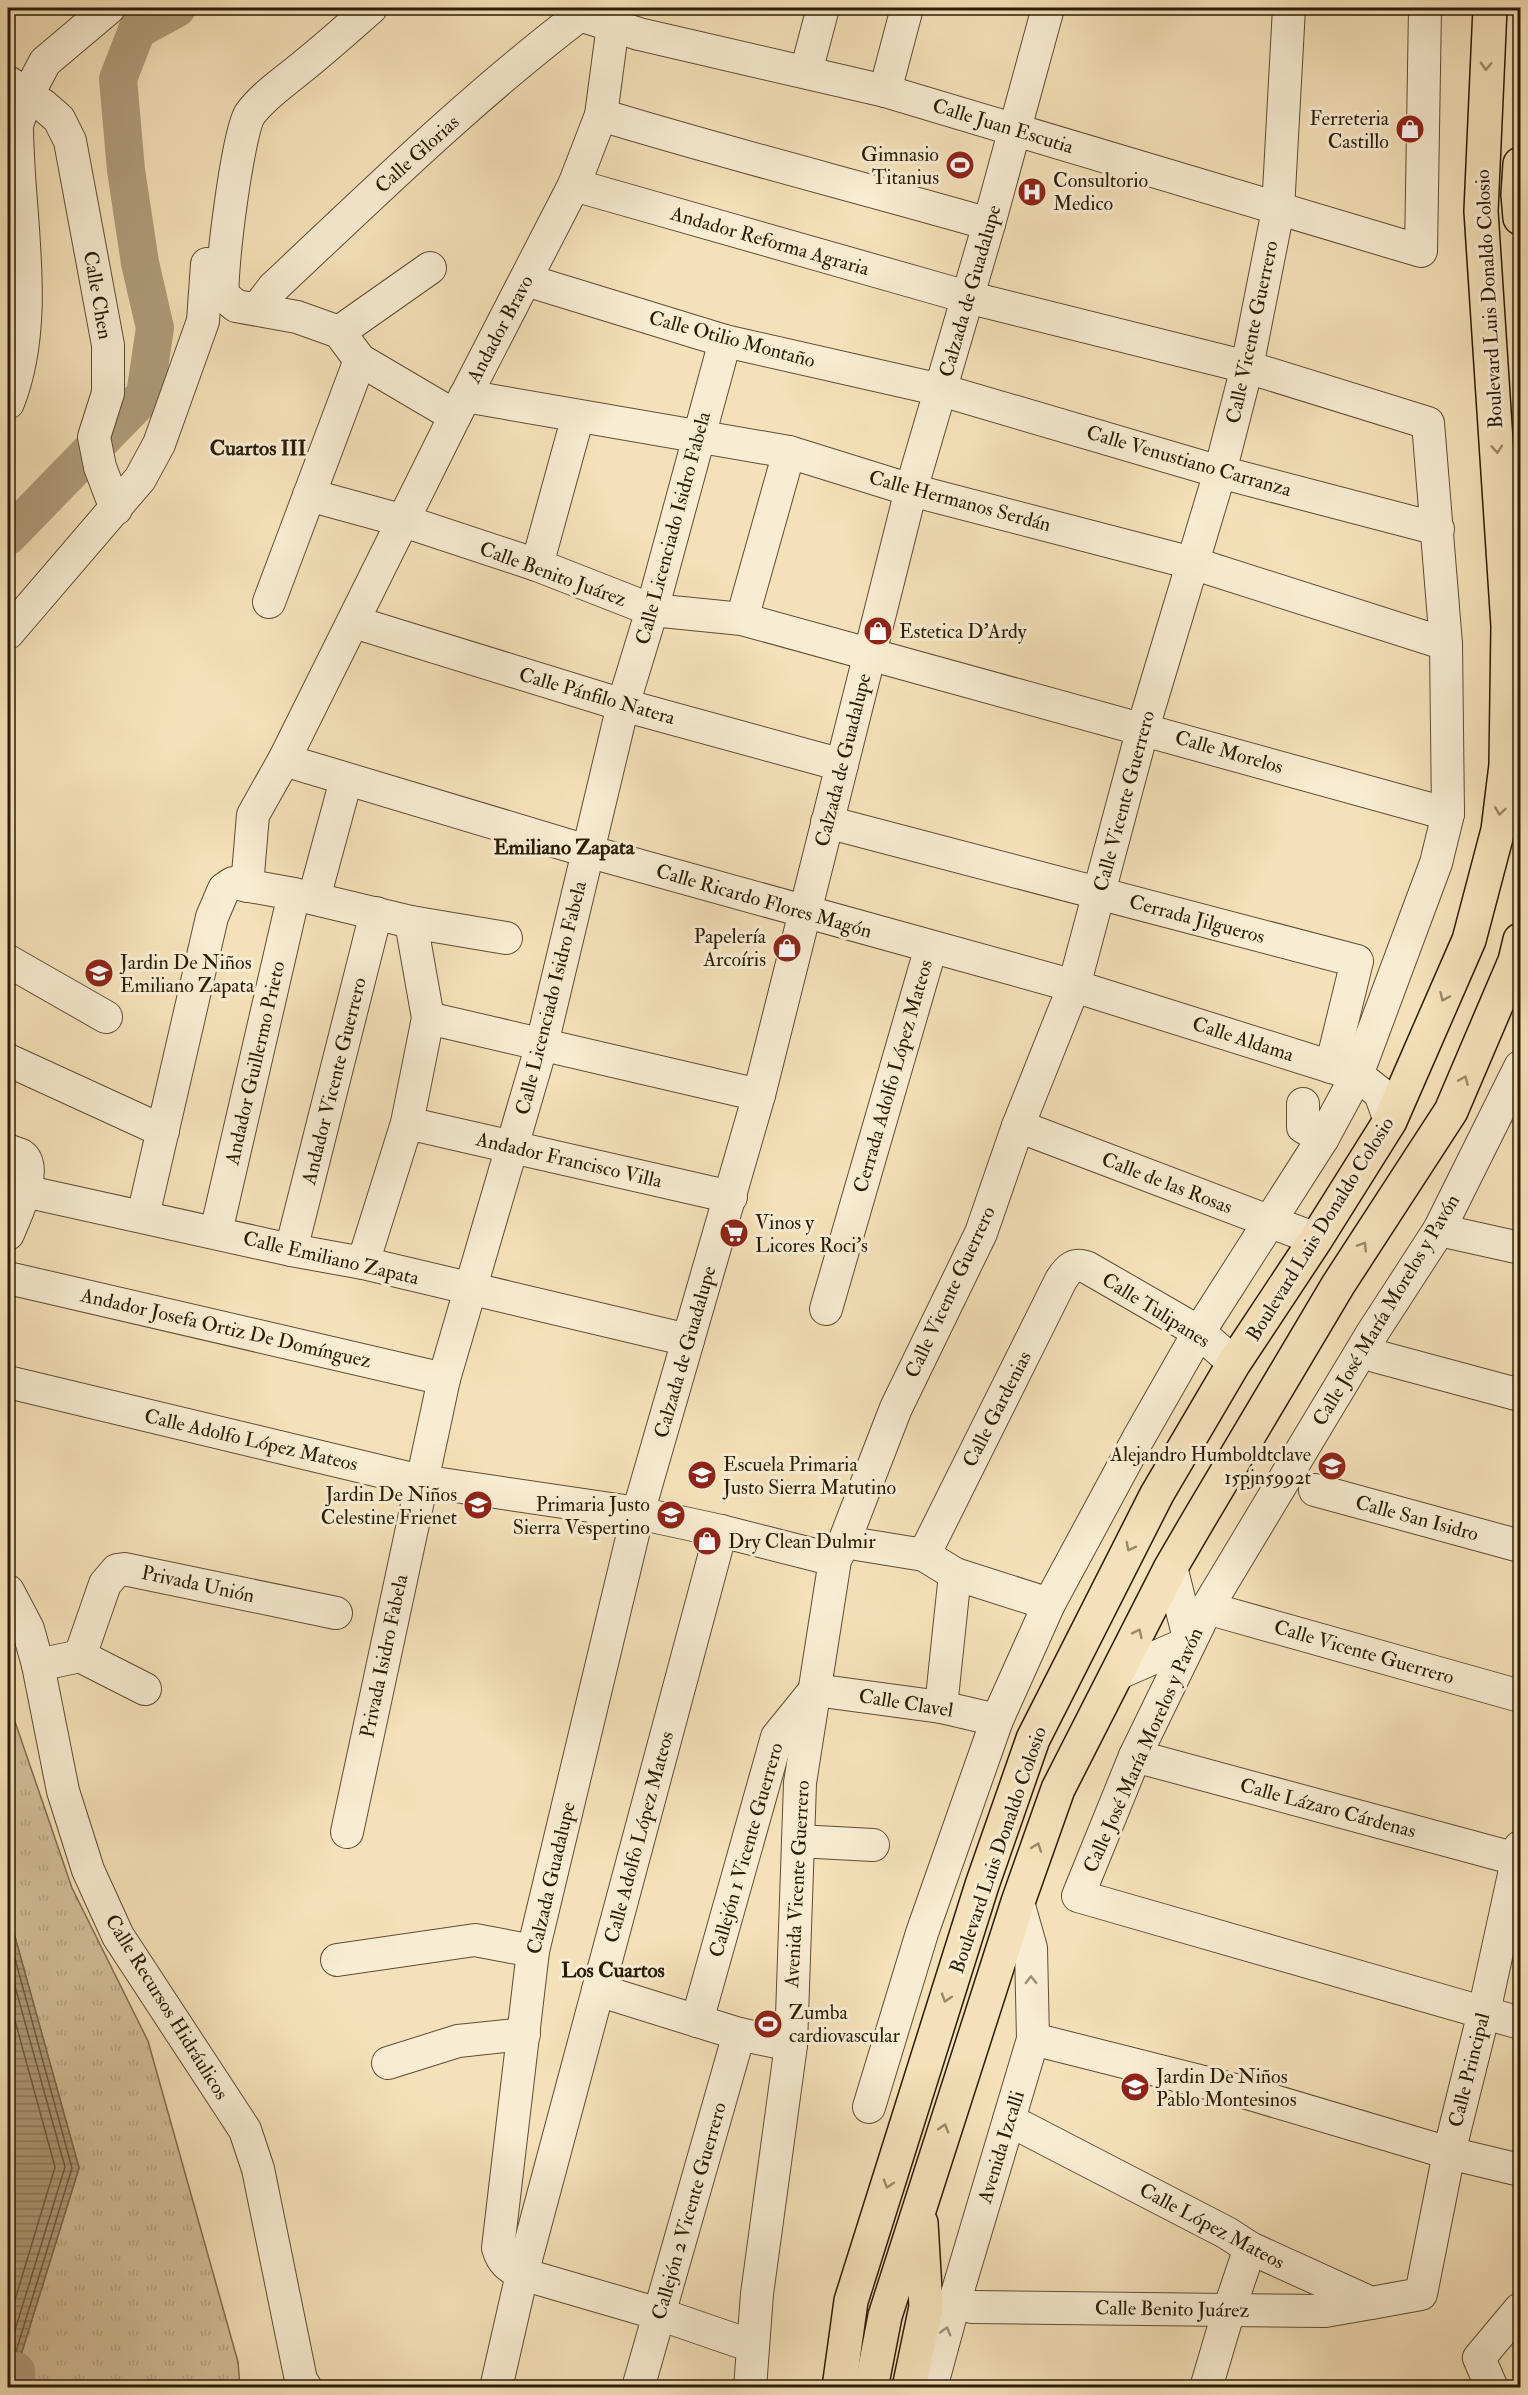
<svg xmlns="http://www.w3.org/2000/svg" width="1528" height="2395" font-family="'IM FELL Double Pica',serif">
  <style>
    .grass { fill: url(#grass-tufts); stroke: #7f6e51; stroke-width: 1.5 }
    .water { fill: url(#water-rules); stroke: #7b6a4d; stroke-width: 1.5 }
    .lines { fill: none; stroke-linecap: round; stroke-linejoin: round }
    .shore { stroke: #6e5d42; stroke-width: 1.5 }
    .river { stroke: #b09e7c; stroke-width: 38 }
    .minor-casing { stroke: #5e4d34; stroke-width: 34 }
    .highway-casing { stroke: #2b1c07; stroke-width: 36 }
    .minor { stroke: #f8ecd2; stroke-width: 32 }
    .highway { stroke: #f5e1b9; stroke-width: 33 }
    .oneway { stroke: #9a8869 }
    .oneway2 { stroke: #9c8e77 }
    .labels { text-anchor: middle; dominant-baseline: central; stroke-width: 6; stroke-linejoin: round; paint-order: stroke }
    .poi-label { font-size: 20px; fill: #2b1c07; stroke: #f8ecd2; text-anchor: start }
    .street-label { font-size: 20px; fill: #2b1c07; stroke: #f8ecd2 }
    .neighbourhood-label { font-size: 21px; font-weight: bold; fill: #2b1c07; stroke: #f8ecd2 }
  </style>
  <defs>
    <pattern id="grass-tufts" width="24" height="20" patternUnits="userSpaceOnUse" patternTransform="scale(1.5)"><rect width="24" height="20" fill="#d3c09b"/><path d="M3 7l-1-3M5 7V3M7 7l1-3M15 17l-1-3M17 17v-4M19 17l1-3" fill="none" stroke="#b5a484"/></pattern>
    <pattern id="water-rules" width="6" height="5" patternUnits="userSpaceOnUse" patternTransform="scale(1.5)"><rect width="6" height="5" fill="#b09e7c"/><path d="M0 2.5h6" fill="none" stroke="#8f8064"/></pattern>
  </defs>
  <rect width="100%" height="100%" fill="#f5e1b9"/>
  <filter id="stains"><feTurbulence type="fractalNoise" baseFrequency=".00333" numOctaves="4"/><feColorMatrix values="0 0 0 0 .2 0 0 0 0 .09 0 0 0 0 .02 0 0 0 .5 -.17"/></filter>
  <radialGradient id="worn" r=".72"><stop offset=".6" stop-color="#630" stop-opacity="0"/><stop offset="1" stop-color="#630" stop-opacity=".3"/></radialGradient>
  <path class="grass" d="M8 1709 11 1710 72 1888 148 2041 238 2362 240 2387 8 2388V2382L16 2371 79 2168 12 1926 8 1921Z"/>
  <path class="water" d="M8 1921 12 1926 79 2168 16 2371 8 2382Z"/>
  <g class="lines">
    <g class="shore">
      <path d="M8 1933 72 2168 11 2368 8 2373"/>
      <path d="M8 1961 65 2167 8 2353"/>
      <path d="M8 1995 55 2167 8 2323"/>
    </g>
    <g class="river">
      <path d="M8 536 145 395 155 328 140 263 126 170 118 79 137 30 177 8"/>
      <path d="M16 2371 17 2388"/>
    </g>
    <g class="minor-casing">
      <g id="minor">
        <path d="M371 8C348 28 325 49 301 68 284 82 263 96 250 114 238 132 220 272 223 295L236 306 297 317 339 332 360 360 455 416"/>
        <path d="M580 15 639 34 885 91 1421 251 1425 8"/>
        <path d="M806 72 823 8"/>
        <path d="M8 82 43 105 59 119 70 141 108 345V393L94 437 100 467 116 509"/>
        <path d="M885 91 907 8"/>
        <path d="M601 115C729 154 860 187 989 224"/>
        <path d="M574 185 967 297 1247 367 1428 423 1446 644 1448 814 1436 863 1357 1075 1323 1138 1199 1332 1138 1439 1049 1604 997 1720 922 1933 869 2107"/>
        <path d="M526 280 725 341 941 390 1220 472 1438 529"/>
        <path d="M257 309 273 288C373 194 471 98 580 15L582 8"/>
        <path d="M339 332 430 268"/>
        <path d="M465 396 789 452 911 490 1192 563 1446 644"/>
        <path d="M8 403C42 317 17 215 17 125L27 96 45 62 109 8"/>
        <path d="M309 495 404 521 537 565 652 610 742 619 1448 814"/>
        <path d="M537 565 578 416"/>
        <path d="M269 602 360 360"/>
        <path d="M742 619 789 452"/>
        <path d="M354 622 623 705 842 765"/>
        <path d="M8 633 140 479 159 444 203 321 207 264"/>
        <path d="M284 760 587 851 1074 986 1357 1075 1380 1093 1390 1121"/>
        <path d="M827 822 1357 961 1331 1067"/>
        <path d="M247 886 253 815 284 760 455 416 574 185 601 115 613 25"/>
        <path d="M314 898 346 780"/>
        <path d="M8 961 106 1017"/>
        <path d="M428 1018 759 1095"/>
        <path d="M8 1060 163 1131"/>
        <path d="M1520 1067 1439 1230 1371 1335 1207 1608 1135 1756 1078 1896 1520 2023"/>
        <path d="M1303 1104V1127L1323 1138"/>
        <path d="M407 1123 731 1197"/>
        <path d="M1018 1126 1316 1239"/>
        <path d="M8 1150C11 1152 17 1153 21 1155 40 1168 14 1218 8 1234"/>
        <path d="M24 1191 291 1250 363 1263 688 1340"/>
        <path d="M143 1216 212 917 224 889 233 883 294 894 411 922 506 938"/>
        <path d="M1439 1230 1520 1248"/>
        <path d="M216 1232 294 894"/>
        <path d="M291 1250 376 913"/>
        <path d="M363 1263 407 1123 428 1018 411 922"/>
        <path d="M8 1278 444 1379"/>
        <path d="M826 1309 931 947"/>
        <path d="M1375 1356 1520 1395"/>
        <path d="M8 1382 421 1481 638 1513 721 1531 835 1560"/>
        <path d="M1315 1490 1520 1546"/>
        <path d="M844 1542 924 1555 955 1574 1049 1604"/>
        <path d="M924 1555 1061 1280C1068 1269 1074 1262 1088 1268L1199 1332 1234 1363"/>
        <path d="M8 1591 28 1629 38 1665 63 1791 88 1870 118 1936 245 2130 258 2169 301 2380 306 2388"/>
        <path d="M1207 1608 1520 1696"/>
        <path d="M80 1656 145 1689"/>
        <path d="M38 1665 80 1656 105 1584 117 1570 124 1569 336 1613"/>
        <path d="M1119 1673 1190 1642 1171 1567"/>
        <path d="M941 1707 955 1574"/>
        <path d="M1135 1756 1520 1860"/>
        <path d="M347 1832 444 1379 542 1044 623 705 652 610 725 341"/>
        <path d="M798 1841 873 1845"/>
        <path d="M337 1960 475 1940 533 1951"/>
        <path d="M598 1990 739 2034 791 2045"/>
        <path d="M697 2021 777 1737 815 1690 941 1707 997 1720"/>
        <path d="M1033 2039 1247 2093 1449 2153 1520 2170"/>
        <path d="M388 2063 458 2041 524 2034"/>
        <path d="M1009 2120 1227 2233 1250 2248 1371 2303 1421 2294 1449 2153 1484 2012 1520 1847"/>
        <path d="M972 2307 1325 2311 1371 2303"/>
        <path d="M752 2346 659 2314 522 2274C509 2267 502 2262 498 2248L533 1951 638 1513 759 1095 911 490 989 224 1048 8"/>
        <path d="M496 2388 522 2274 721 1531"/>
        <path d="M638 2388 739 2034"/>
        <path d="M750 2388 757 2294 791 2045 800 1783 835 1560 844 1542 896 1408 981 1233 1018 1126 1074 986 1143 728 1220 472 1247 367 1278 210 1289 8"/>
        <path d="M931 2388 953 2307 1033 2039 1031 1948 1018 1902"/>
        <path d="M1206 2388 1229 2310 1250 2248"/>
        <path d="M1492 2388 1479 2358 1520 2309"/>
      </g>
    </g>
    <g class="highway-casing">
      <g id="highway">
        <path d="M1520 164 1518 195 1520 218"/>
        <path d="M839 2388 851 2301 982 1885 1033 1739 1157 1494 1234 1363 1316 1239 1390 1121 1469 940 1498 830 1506 765 1508 626 1481 211 1490 8"/>
        <path d="M871 2388 885 2316 1018 1902 1058 1789 1171 1567 1199 1519 1338 1285 1451 1111 1515 961 1520 940"/>
        <path d="M909 2388 926 2307 921 2223"/>
      </g>
    </g>
    <use href="#minor" class="minor"/>
    <use href="#highway" class="highway"/>
  </g>
  <defs><path id="oneway-chevron" d="M-2-3.5L2.5 0L-2 3.5" fill="none" stroke-width="1.6" stroke-linecap="round" stroke-linejoin="round" transform="scale(1.5)"/></defs>
  <g class="oneway">
    <use href="#oneway-chevron" transform="translate(1486 66) rotate(92)"/>
    <use href="#oneway-chevron" transform="translate(1497 449) rotate(86)"/>
    <use href="#oneway-chevron" transform="translate(1500 811) rotate(98)"/>
    <use href="#oneway-chevron" transform="translate(1444 997) rotate(114)"/>
    <use href="#oneway-chevron" transform="translate(1464 1080) rotate(-67)"/>
    <use href="#oneway-chevron" transform="translate(1363 1246) rotate(-57)"/>
    <use href="#oneway-chevron" transform="translate(1130 1547) rotate(117)"/>
    <use href="#oneway-chevron" transform="translate(1138 1633) rotate(-64)"/>
    <use href="#oneway-chevron" transform="translate(1037 1847) rotate(-70)"/>
    <use href="#oneway-chevron" transform="translate(946 1998) rotate(108)"/>
    <use href="#oneway-chevron" transform="translate(944 2128) rotate(-73)"/>
    <use href="#oneway-chevron" transform="translate(888 2184) rotate(107)"/>
  </g>
  <g class="oneway2">
    <use href="#oneway-chevron" transform="translate(1031 1980) rotate(-91)"/>
    <use href="#oneway-chevron" transform="translate(946 2331) rotate(-75)"/>
  </g>
  <defs>
    <g id="shop-disc" transform="scale(1.5)"><circle r="9.5" fill="#8f2418" stroke="#f8ecd2"/><path d="M-5-2.5h2.3a2.7 3.5 0 0 1 5.4 0H5L5.5 6h-11ZM-1.5-2.5h3a1.5 2.3 0 0 0-3 0Z" fill="#fff"/></g>
    <g id="stadium-disc" transform="scale(1.5)"><circle r="9.5" fill="#8f2418" stroke="#f8ecd2"/><path d="M0-5a6.5 5 0 1 0 0 10a6.5 5 0 1 0 0-10ZM-3.5-1.8h7v3.6h-7Z" fill="#fff"/></g>
    <g id="hospital-disc" transform="scale(1.5)"><circle r="9.5" fill="#8f2418" stroke="#f8ecd2"/><path d="M-5-5h3v3.5h4V-5h3V5h-3V1.5h-4V5h-3Z" fill="#fff"/></g>
    <g id="school-disc" transform="scale(1.5)"><circle r="9.5" fill="#8f2418" stroke="#f8ecd2"/><path d="M0-5L7-2L0 1L-7-2ZM-4 1L0 2.5L4 1V4Q0 6-4 4Z" fill="#fff"/></g>
    <g id="supermarket-disc" transform="scale(1.5)"><circle r="9.5" fill="#8f2418" stroke="#f8ecd2"/><path d="M-6-5.5h2.5l.6 2H6L4.5 2H-2.5L-4.4-4H-6ZM-1.5 3.2a1.3 1.3 0 1 0 .1 0ZM3 3.2a1.3 1.3 0 1 0 .1 0Z" fill="#fff"/></g>
  </defs>
  <g fill-rule="evenodd">
    <use href="#shop-disc" x="1410" y="129"/>
    <use href="#stadium-disc" x="960" y="165"/>
    <use href="#hospital-disc" x="1032" y="192"/>
    <use href="#shop-disc" x="878" y="631"/>
    <use href="#shop-disc" x="787" y="948"/>
    <use href="#school-disc" x="99" y="973"/>
    <use href="#supermarket-disc" x="734" y="1233"/>
    <use href="#school-disc" x="1332" y="1466"/>
    <use href="#school-disc" x="702" y="1475"/>
    <use href="#school-disc" x="478" y="1505"/>
    <use href="#school-disc" x="671" y="1515"/>
    <use href="#shop-disc" x="707" y="1541"/>
    <use href="#stadium-disc" x="768" y="2024"/>
    <use href="#school-disc" x="1135" y="2087"/>
  </g>
  <g class="labels">
    <g class="poi-label">
      <text x="1389" y="118" text-anchor="end">Ferreteria<tspan x="1389" dy="23">Castillo</tspan></text>
      <text x="939" y="154" text-anchor="end">Gimnasio<tspan x="939" dy="23">Titanius</tspan></text>
      <text x="1053" y="180">Consultorio<tspan x="1053" dy="23">Medico</tspan></text>
      <text x="899" y="631">Estetica D'Ardy</text>
      <text x="766" y="936" text-anchor="end">Papelería<tspan x="766" dy="23">Arcoíris</tspan></text>
      <text x="120" y="962">Jardin De Niños<tspan x="120" dy="23">Emiliano Zapata</tspan></text>
      <text x="755" y="1222">Vinos y<tspan x="755" dy="23">Licores Roci's</tspan></text>
      <text x="1311" y="1454" text-anchor="end">Alejandro Humboldtclave<tspan x="1311" dy="23">15pjn5992t</tspan></text>
      <text x="723" y="1464">Escuela Primaria<tspan x="723" dy="23">Justo Sierra Matutino</tspan></text>
      <text x="457" y="1494" text-anchor="end">Jardin De Niños<tspan x="457" dy="23">Celestine Frienet</tspan></text>
      <text x="650" y="1504" text-anchor="end">Primaria Justo<tspan x="650" dy="23">Sierra Vespertino</tspan></text>
      <text x="728" y="1541">Dry Clean Dulmir</text>
      <text x="789" y="2012">Zumba<tspan x="789" dy="23">cardiovascular</tspan></text>
      <text x="1156" y="2076">Jardin De Niños<tspan x="1156" dy="23">Pablo Montesinos</tspan></text>
    </g>
    <g class="street-label">
      <text transform="translate(1003 126) rotate(17)">Calle Juan Escutia</text>
      <text transform="translate(417 154) rotate(-42)">Calle Glorias</text>
      <text transform="translate(770 241) rotate(16)">Andador Reforma Agraria</text>
      <text transform="translate(970 291) rotate(-74)">Calzada de Guadalupe</text>
      <text transform="translate(98 295) rotate(80)">Calle Chen</text>
      <text transform="translate(1489 299) rotate(-93)">Boulevard Luis Donaldo Colosio</text>
      <text transform="translate(500 329) rotate(-62)">Andador Bravo</text>
      <text transform="translate(1252 332) rotate(-78)">Calle Vicente Guerrero</text>
      <text transform="translate(732 339) rotate(15)">Calle Otilio Montaño</text>
      <text transform="translate(1189 461) rotate(16)">Calle Venustiano Carranza</text>
      <text transform="translate(960 501) rotate(15)">Calle Hermanos Serdán</text>
      <text transform="translate(673 528) rotate(-75)">Calle Licenciado Isidro Fabela</text>
      <text transform="translate(553 574) rotate(20)">Calle Benito Juárez</text>
      <text transform="translate(597 696) rotate(16)">Calle Pánfilo Natera</text>
      <text transform="translate(1229 752) rotate(16)">Calle Morelos</text>
      <text transform="translate(843 760) rotate(-76)">Calzada de Guadalupe</text>
      <text transform="translate(1124 801) rotate(-75)">Calle Vicente Guerrero</text>
      <text transform="translate(764 901) rotate(16)">Calle Ricardo Flores Magón</text>
      <text transform="translate(1197 919) rotate(15)">Cerrada Jilgueros</text>
      <text transform="translate(551 998) rotate(-76)">Calle Licenciado Isidro Fabela</text>
      <text transform="translate(1243 1039) rotate(18)">Calle Aldama</text>
      <text transform="translate(255 1063) rotate(-77)">Andador Guillermo Prieto</text>
      <text transform="translate(893 1076) rotate(-74)">Cerrada Adolfo López Mateos</text>
      <text transform="translate(334 1081) rotate(-76)">Andador Vicente Guerrero</text>
      <text transform="translate(569 1160) rotate(13)">Andador Francisco Villa</text>
      <text transform="translate(1167 1183) rotate(21)">Calle de las Rosas</text>
      <text transform="translate(1320 1229) rotate(-58)">Boulevard Luis Donaldo Colosio</text>
      <text transform="translate(331 1258) rotate(13)">Calle Emiliano Zapata</text>
      <text transform="translate(950 1292) rotate(-65)">Calle Vicente Guerrero</text>
      <text transform="translate(1156 1310) rotate(32)">Calle Tulipanes</text>
      <text transform="translate(1386 1310) rotate(-59)">Calle José María Morelos y Pavón</text>
      <text transform="translate(226 1328) rotate(13)">Andador Josefa Ortiz De Domínguez</text>
      <text transform="translate(685 1352) rotate(-74)">Calzada de Guadalupe</text>
      <text transform="translate(997 1409) rotate(-63)">Calle Gardenias</text>
      <text transform="translate(251 1440) rotate(13)">Calle Adolfo López Mateos</text>
      <text transform="translate(1417 1518) rotate(15)">Calle San Isidro</text>
      <text transform="translate(198 1584) rotate(12)">Privada Unión</text>
      <text transform="translate(1364 1652) rotate(16)">Calle Vicente Guerrero</text>
      <text transform="translate(384 1656) rotate(-78)">Privada Isidro Fabela</text>
      <text transform="translate(906 1703) rotate(9)">Calle Clavel</text>
      <text transform="translate(1143 1750) rotate(-66)">Calle José María Morelos y Pavón</text>
      <text transform="translate(1328 1808) rotate(15)">Calle Lázaro Cárdenas</text>
      <text transform="translate(639 1837) rotate(-75)">Calle Adolfo López Mateos</text>
      <text transform="translate(746 1850) rotate(-74)">Callejón 1 Vicente Guerrero</text>
      <text transform="translate(998 1850) rotate(-71)">Boulevard Luis Donaldo Colosio</text>
      <text transform="translate(551 1878) rotate(-77)">Calzada Guadalupe</text>
      <text transform="translate(797 1884) rotate(-87)">Avenida Vicente Guerrero</text>
      <text transform="translate(167 2007) rotate(58)">Calle Recursos Hidráulicos</text>
      <text transform="translate(1469 2070) rotate(-76)">Calle Principal</text>
      <text transform="translate(1001 2147) rotate(-73)">Avenida Izcalli</text>
      <text transform="translate(689 2211) rotate(-74)">Callejón 2 Vicente Guerrero</text>
      <text transform="translate(1212 2226) rotate(28)">Calle López Mateos</text>
      <text transform="translate(1172 2309) rotate(1)">Calle Benito Juárez</text>
    </g>
    <g class="neighbourhood-label">
      <text x="258" y="448">Cuartos III</text>
      <text x="564" y="847">Emiliano Zapata</text>
      <text x="613" y="1970">Los Cuartos</text>
    </g>
  </g>
  <rect width="1528" height="2395" fill="none" stroke="#f5e1b9" stroke-width="30"/>
  <rect x="9" y="9" width="1510" height="2377" fill="none" stroke="#2b1c07" stroke-width="3"/>
  <rect x="15" y="15" width="1498" height="2365" fill="none" stroke="#2b1c07" stroke-width="1.5"/>
  <rect width="100%" height="100%" filter="url(#stains)"/>
  <rect width="100%" height="100%" fill="url(#worn)"/>
</svg>
